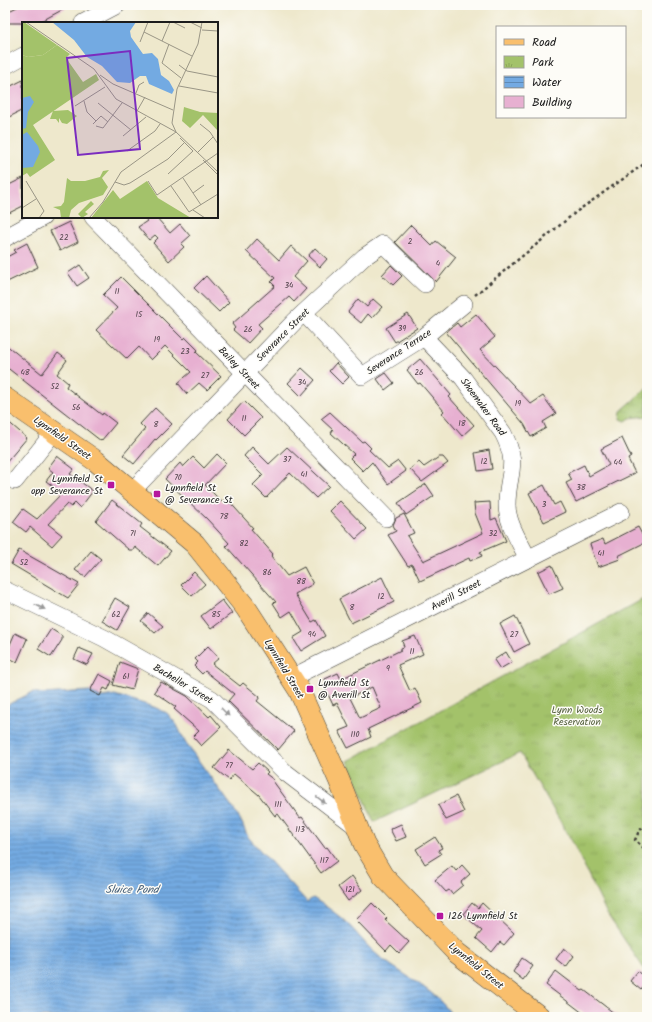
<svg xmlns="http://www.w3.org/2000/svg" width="652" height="1022" font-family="Kalam,sans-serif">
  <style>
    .wetland { fill: url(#wetland-marsh); stroke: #606f43 }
    .park { fill: url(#park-tufts); stroke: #606f43 }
    .water { fill: url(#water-rules); stroke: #48637f }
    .building { fill: #e7b0d1; fill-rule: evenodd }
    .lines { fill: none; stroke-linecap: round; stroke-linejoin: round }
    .minor-casing { stroke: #3c3b36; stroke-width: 18 }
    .major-casing { stroke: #3c3b36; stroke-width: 22 }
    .path { stroke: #3c3b36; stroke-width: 2.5; stroke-dasharray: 3 3; stroke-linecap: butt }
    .minor { stroke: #fff; stroke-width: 17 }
    .major { stroke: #f9bf6d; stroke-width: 21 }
    .oneway { fill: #999 }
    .poi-dot { fill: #b5179e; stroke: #fdfcf7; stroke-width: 1.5 }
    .labels { text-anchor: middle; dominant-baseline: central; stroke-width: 3; stroke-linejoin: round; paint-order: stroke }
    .number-label { font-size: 8px; fill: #4f4149 }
    .street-label { font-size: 10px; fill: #1c1c1c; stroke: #fdfcf7 }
    .poi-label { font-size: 10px; fill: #1c1c1c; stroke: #fdfcf7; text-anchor: start }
    .park-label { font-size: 10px; fill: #525e3b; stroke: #fdfcf7 }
    .water-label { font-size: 11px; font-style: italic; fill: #435c75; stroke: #fdfcf7 }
    .inset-road { fill: none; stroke: #9a9686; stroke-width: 1 }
    .view { fill: #7b2cbf; fill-opacity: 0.15; stroke: #7b2cbf; stroke-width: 2 }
    .inset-edge { fill: none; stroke: #1c1c1c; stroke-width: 2 }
  </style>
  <defs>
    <pattern id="wetland-marsh" width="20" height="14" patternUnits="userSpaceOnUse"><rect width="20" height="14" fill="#a3c26a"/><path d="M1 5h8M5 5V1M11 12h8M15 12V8" fill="none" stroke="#8ca65b"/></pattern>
    <pattern id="park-tufts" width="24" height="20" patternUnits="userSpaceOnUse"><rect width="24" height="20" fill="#a3c26a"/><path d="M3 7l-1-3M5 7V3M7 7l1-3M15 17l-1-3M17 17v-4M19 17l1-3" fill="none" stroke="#8ca65b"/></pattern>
    <pattern id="water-rules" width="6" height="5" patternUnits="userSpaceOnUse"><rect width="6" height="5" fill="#73aae2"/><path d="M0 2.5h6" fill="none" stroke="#5e8ab6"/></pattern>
  </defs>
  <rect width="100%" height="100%" fill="#fdfcf7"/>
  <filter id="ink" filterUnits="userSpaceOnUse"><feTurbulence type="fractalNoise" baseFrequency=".025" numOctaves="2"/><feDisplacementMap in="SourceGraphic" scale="8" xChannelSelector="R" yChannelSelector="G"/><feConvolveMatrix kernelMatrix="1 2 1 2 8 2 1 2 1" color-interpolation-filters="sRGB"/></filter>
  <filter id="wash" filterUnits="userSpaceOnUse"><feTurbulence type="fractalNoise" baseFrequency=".012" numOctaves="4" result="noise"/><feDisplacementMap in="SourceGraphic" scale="16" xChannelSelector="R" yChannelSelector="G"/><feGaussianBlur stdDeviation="0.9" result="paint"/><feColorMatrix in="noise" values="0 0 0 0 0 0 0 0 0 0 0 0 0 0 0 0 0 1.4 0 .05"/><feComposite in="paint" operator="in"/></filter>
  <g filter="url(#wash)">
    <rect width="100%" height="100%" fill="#eee8cc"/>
    <path class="wetland" d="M647 388V416L630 418 626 421 620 419 621 411Z"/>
    <path class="park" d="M647 597V973L607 914 573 843 520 753 374 822 348 761Z"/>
    <path class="water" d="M88 691 101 697 115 695 154 707 167 713 177 725 185 742 233 808 242 823 248 837 307 902 313 898C326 906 339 915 350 926 361 938 371 951 385 961 408 978 437 991 453 1017H5V706L33 692 43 694Z"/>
    <g id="blocks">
      <g class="building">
        <path d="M21 5H71L38 23H5V13Z"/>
        <path d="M23 80V110L5 119V89Z"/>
        <path d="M23 178V206L5 215V187Z"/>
        <path d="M145 217H156L170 233 180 224 190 236 181 244 184 247 169 261 153 243 158 238 155 235 149 240 138 227 147 221Z"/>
        <path d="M69 222 78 242 60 251 50 231Z"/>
        <path d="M411 225 432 246 436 241 456 257 436 282 395 242Z"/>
        <path d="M257 239 279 260 291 246 307 261 293 277 306 289 294 302 289 297 258 324 262 328 248 343 233 330 235 328 232 324 275 286 271 282 275 278 246 251Z"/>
        <path d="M27 243 38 267 5 283V258L16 252 14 250Z"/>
        <path d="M315 248 327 259 320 267 308 256Z"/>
        <path d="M80 265 89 278 77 286 68 273Z"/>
        <path d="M391 265 402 276 393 285 382 275Z"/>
        <path d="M206 276 229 302 219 312 194 288Z"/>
        <path d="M121 277 183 339 185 337 198 350 196 352 221 376 207 390 199 383 187 394 178 383 191 372 165 346 151 360 139 347 127 359 96 330 117 308 103 295Z"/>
        <path d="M358 299 367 307 373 299 382 307 372 318 368 314 361 323 348 312Z"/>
        <path d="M408 314 417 328 395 342 386 328Z"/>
        <path d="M476 314 495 337 480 350 531 404 543 396 556 414 543 422 546 428 531 437 524 424 446 332 457 323 460 327Z"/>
        <path d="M5 344 42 374 58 353 67 360 57 374 68 383 66 387 102 415 103 413 116 423 101 441 5 366Z"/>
        <path d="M420 359 451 395 449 397 474 425 462 436 442 413 444 411 420 383 418 384 407 370Z"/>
        <path d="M336 363 349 377 342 384 329 371Z"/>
        <path d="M302 368 315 380 301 396 288 383Z"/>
        <path d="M386 373 394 383 385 390 377 379Z"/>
        <path d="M244 401 261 418 244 435 228 419Z"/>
        <path d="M155 408 172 424 156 440 155 439 134 464 123 455 145 429 140 424Z"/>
        <path d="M330 412 362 442 364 441 371 448 369 450 388 468 398 461 406 471 388 484 372 462 363 471 350 458 354 454 331 433 333 430 321 419Z"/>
        <path d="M5 419 27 438 5 464Z"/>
        <path d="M622 438 631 457 628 459 635 473 576 502 566 483 572 480 568 473 584 465 589 476 609 465 601 449Z"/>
        <path d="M252 447 269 464 287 447 329 486 316 498 290 473 266 498 253 485 263 475 244 456Z"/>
        <path d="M489 450 492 469 478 471 475 453Z"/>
        <path d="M217 454 226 463 205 485 222 502 226 498 253 528 251 529 273 554 271 556 287 576 304 567 313 584 295 594 312 622 316 620 325 636 301 651 293 638 303 632 291 611 282 617 273 603 276 602 226 546 229 543 207 519 165 479 180 463 183 467 193 457 204 468Z"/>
        <path d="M57 456 74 469 70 474 93 491 80 508 75 503 71 507 67 504 48 524 62 535 52 546 30 527 26 532 13 522 23 509 37 519 62 493 46 481 53 472 48 468Z"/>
        <path d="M439 457H443L448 463 422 482 410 469 419 462 424 467Z"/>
        <path d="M426 484 434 496 406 515 398 503Z"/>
        <path d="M544 485 554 505 560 502 565 512 544 522 529 493Z"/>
        <path d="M112 500 142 524 140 527 171 551 158 566 135 547 133 550H129L96 521Z"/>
        <path d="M340 501 367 529 356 539 330 511Z"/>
        <path d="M490 502 491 520 496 518 506 541 480 552 482 556 470 561 469 558 420 581 412 564 408 566 388 535 396 531 393 525 396 518 404 514 414 533 407 536 423 561 483 533 475 513 474 503Z"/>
        <path d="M638 527 646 542 618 556 620 559 598 567 590 544 603 539 605 544Z"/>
        <path d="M19 550 51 568 79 584 68 598 11 564Z"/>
        <path d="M91 551 101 559 85 577 75 570Z"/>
        <path d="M552 565 563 588 549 594 538 572Z"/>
        <path d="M194 572 205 584 192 596 181 585Z"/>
        <path d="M382 577 394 602 351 623 339 599Z"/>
        <path d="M115 598 130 607 117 630 102 621Z"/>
        <path d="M222 600 232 613 211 629 201 616Z"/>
        <path d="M148 613 163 626 155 633 141 621Z"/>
        <path d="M515 616 529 644 514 652 500 624Z"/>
        <path d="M51 629 62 636V640L51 657 38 649Z"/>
        <path d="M15 633 27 639 17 662 5 656Z"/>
        <path d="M415 636 423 654 398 665 410 691 415 688 422 703 368 729 371 737 348 748 339 731 349 727 337 703 333 705 324 686 327 684 325 679 338 673 341 679 401 650V648L404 647 402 641ZM372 687 381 708 360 718 350 698Z"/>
        <path d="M208 646 219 658 212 664 240 686 243 683 260 697 257 701 294 731 278 750 228 701 234 694 205 671 202 674 194 666 198 662 195 659Z"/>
        <path d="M79 648 93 654 87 665 74 659Z"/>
        <path d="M506 652 512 662 500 669 494 660Z"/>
        <path d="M120 662 138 669 132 690 113 685Z"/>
        <path d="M99 674 112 681 108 690 104 688 100 696 90 691Z"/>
        <path d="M161 682 187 696 209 717 211 715 221 727 201 746 193 737 199 731 174 709 176 707 154 692Z"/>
        <path d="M229 750 252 769 258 763 268 772 266 774 274 780 273 781 300 818 302 817 325 848 327 847 337 861 321 873 278 814 275 816 259 795 234 774 229 780 214 768Z"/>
        <path d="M456 796 464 812 446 820 438 805Z"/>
        <path d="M401 824 406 837 396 841 390 829Z"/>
        <path d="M435 837 442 848 438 850 441 854 425 864 416 849Z"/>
        <path d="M462 865 470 874 461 882 463 885 452 894 449 890 446 892 435 880 452 866 456 871Z"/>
        <path d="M352 876 362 890 348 901 338 887Z"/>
        <path d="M372 903 387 918 385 920 409 942 399 953 391 945 386 951 356 920Z"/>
        <path d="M472 903 478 908 482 903 514 933 504 945 500 942 492 952 476 938 482 931 463 914Z"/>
        <path d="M564 948 574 956 566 967 556 959Z"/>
        <path d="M522 958 533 966 523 980 513 972Z"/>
        <path d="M556 971 582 991 584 990 619 1017H588L546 985Z"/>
        <path d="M638 971 647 979V983L641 990 630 981Z"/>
      </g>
    </g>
  </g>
  <g filter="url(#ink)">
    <use href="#blocks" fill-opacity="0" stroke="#3c3b36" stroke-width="1"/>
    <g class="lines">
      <g class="minor-casing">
        <g id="minor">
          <path d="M83 23 117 5"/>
          <path d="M5 66 23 56"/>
          <path d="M93 217 386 518"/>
          <path d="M5 238 43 217"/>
          <path d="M304 313 362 376 424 337 464 304"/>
          <path d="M424 337 463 378 503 433C520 466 507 473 507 505 507 523 520 542 528 559"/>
          <path d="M15 481 54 432"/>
          <path d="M132 491 296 320 364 257 383 244 425 284"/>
          <path d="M5 590 104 638 212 699 285 772 357 827"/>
          <path d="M291 678 621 512"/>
        </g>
      </g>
      <g class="major-casing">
        <path id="major" d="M5 398 96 461 195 544 246 608 299 690 339 780 364 844 383 876 457 953 540 1017"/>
      </g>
      <g class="path">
        <path d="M475 295 576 212 647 162"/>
        <path d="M647 824 639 831 635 840 647 851"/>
      </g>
      <use href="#minor" class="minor"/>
      <use href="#major" class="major"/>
    </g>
    <defs><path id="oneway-solid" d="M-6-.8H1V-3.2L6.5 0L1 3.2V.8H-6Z"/></defs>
    <g class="oneway">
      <use href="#oneway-solid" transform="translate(40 607) rotate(26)"/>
      <use href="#oneway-solid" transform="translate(225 712) rotate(45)"/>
      <use href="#oneway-solid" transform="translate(321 800) rotate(37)"/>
    </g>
  </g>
  <g class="poi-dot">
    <rect x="107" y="481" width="8" height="8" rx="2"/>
    <rect x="153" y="490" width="8" height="8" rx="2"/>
    <rect x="306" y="685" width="8" height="8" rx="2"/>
    <rect x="436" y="912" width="8" height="8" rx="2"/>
  </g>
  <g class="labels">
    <g class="number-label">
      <text x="64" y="237">22</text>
      <text x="410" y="241">2</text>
      <text x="438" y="263">4</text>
      <text x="289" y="285">34</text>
      <text x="117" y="291">11</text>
      <text x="139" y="314">15</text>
      <text x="402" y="328">39</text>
      <text x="248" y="329">26</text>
      <text x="157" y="339">19</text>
      <text x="185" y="351">23</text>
      <text x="25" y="372">48</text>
      <text x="419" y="372">26</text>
      <text x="205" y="375">27</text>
      <text x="302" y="382">34</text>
      <text x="55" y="386">52</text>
      <text x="518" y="403">19</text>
      <text x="76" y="407">56</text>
      <text x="244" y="418">11</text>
      <text x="462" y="423">18</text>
      <text x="156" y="424">8</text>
      <text x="287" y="459">37</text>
      <text x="484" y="461">12</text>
      <text x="618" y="462">44</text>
      <text x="304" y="474">41</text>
      <text x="178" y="477">70</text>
      <text x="581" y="487">38</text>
      <text x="544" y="504">3</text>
      <text x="224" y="516">78</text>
      <text x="133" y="533">71</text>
      <text x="493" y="533">32</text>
      <text x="244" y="543">82</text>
      <text x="601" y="553">41</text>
      <text x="24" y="562">52</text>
      <text x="267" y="572">86</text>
      <text x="301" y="581">88</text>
      <text x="381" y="596">12</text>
      <text x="352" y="607">8</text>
      <text x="116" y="614">62</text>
      <text x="216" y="614">85</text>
      <text x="312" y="634">94</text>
      <text x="514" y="634">27</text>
      <text x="412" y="651">11</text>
      <text x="388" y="668">9</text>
      <text x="126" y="676">61</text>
      <text x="355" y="734">110</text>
      <text x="229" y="765">77</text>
      <text x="278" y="804">111</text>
      <text x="300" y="829">113</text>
      <text x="324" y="860">117</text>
      <text x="350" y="889">121</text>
    </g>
    <g class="street-label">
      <text transform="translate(283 335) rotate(-45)">Severance Street</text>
      <text transform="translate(399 352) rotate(-33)">Severance Terrace</text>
      <text transform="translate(239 368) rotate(46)">Bailey Street</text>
      <text transform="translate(483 407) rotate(54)">Shoemaker Road</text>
      <text transform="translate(62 438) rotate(35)">Lynnfield Street</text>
      <text transform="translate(456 595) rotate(-28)">Averill Street</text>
      <text transform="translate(284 669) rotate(59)">Lynnfield Street</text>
      <text transform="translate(183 684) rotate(31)">Bacheller Street</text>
      <text transform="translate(476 966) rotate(39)">Lynnfield Street</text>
    </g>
    <g class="poi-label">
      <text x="103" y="479" text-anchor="end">Lynnfield St<tspan x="103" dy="12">opp Severance St</tspan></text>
      <text x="165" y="488">Lynnfield St<tspan x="165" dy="12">@ Severance St</tspan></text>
      <text x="318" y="683">Lynnfield St<tspan x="318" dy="12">@ Averill St</tspan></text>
      <text x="448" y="916">126 Lynnfield St</text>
    </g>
    <g class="park-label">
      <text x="577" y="710">Lynn Woods<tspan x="577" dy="12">Reservation</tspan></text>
    </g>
    <g class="water-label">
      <text x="132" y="890">Sluice Pond</text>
    </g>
  </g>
  <g transform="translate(22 22)">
    <rect width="196" height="196" fill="#eee8cc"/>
    <path d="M46 88 55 94 45 102 40 101 37 96V101L34 97H28L31 89ZM87 148 80 156 86 165 81 173 57 181 49 188 47 196H39L38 188 31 185 39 184 42 180 45 156 49 159H63L78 155 81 149Z" fill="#a3c26a"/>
    <path d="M0 0H2L35 23 21 33 6 35 0 33ZM125 159 136 176 169 196H69L91 168 98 177Z" fill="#a3c26a"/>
    <path d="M35 23 48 32 44 36 61 60 74 52 77 58 11 103 33 138 8 155 5 151 0 154V33L6 35 21 33ZM162 85 178 90 196 91V109L181 93 168 106 160 99ZM69 179 72 182 63 190 66 192 60 196 56 192Z" fill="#a3c26a"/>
    <path d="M166 88 177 90 173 99 166 101 162 100Z" fill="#a3c26a"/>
    <path d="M30 0H114L108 9 109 15 121 32 130 31 136 37 139 53 147 59 152 68 150 72 127 62 124 54H118L108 61 95 60 80 44 65 35 52 18ZM8 74 12 80 6 90 4 106 0 107V76ZM5 110 16 124 18 130 11 145 0 146V113Z" fill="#73aae2"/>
    <path class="inset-road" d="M4 0 72 47 94 77 154 110M151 0 163 6M168 0 180 6M180 0 176 22 155 67 150 101 154 110 196 150M180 8 196 9M122 10 170 34M140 19 148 0M118 20 126 0M147 22 140 41 159 56M157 43 165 49 196 55M78 53 91 62 151 88M157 64 196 71M114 71 117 63 122 60M62 79 65 90 74 99M76 81 109 108M53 84 83 65M115 89 123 75M71 102 79 94 86 100M178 102 188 110 196 122M74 104 81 106 100 81M101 114 124 95M158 116 171 129M105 129 133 109 138 102M176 130 191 115M181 138 196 153M146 152 171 129M161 156 179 183M4 159 22 189 17 196M126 159 135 173 196 131M93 160 102 163 108 161 146 137 163 120M149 164 167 190 196 172M171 171 182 163M0 186 14 177M171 188 183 196M67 196 81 180 99 150 154 110"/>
    <path class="view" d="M108 29 118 127 56 133 45 36Z"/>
    <rect width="196" height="196" class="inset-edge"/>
  </g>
  <rect width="652" height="1022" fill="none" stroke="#fdfcf7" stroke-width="20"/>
  <rect x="496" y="26" width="130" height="92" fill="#fdfcf7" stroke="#a3a29f"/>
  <rect x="504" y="39" width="20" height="6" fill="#f9bf6d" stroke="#a3a29f"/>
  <text x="532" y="46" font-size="12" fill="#1c1c1c">Road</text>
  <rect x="504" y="56" width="20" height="12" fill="url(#park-tufts)" stroke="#a3a29f"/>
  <text x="532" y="66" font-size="12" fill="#1c1c1c">Park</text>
  <rect x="504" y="76" width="20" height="12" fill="url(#water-rules)" stroke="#a3a29f"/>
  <text x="532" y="86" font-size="12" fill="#1c1c1c">Water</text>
  <rect x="504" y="96" width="20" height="12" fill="#e7b0d1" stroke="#a3a29f"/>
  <text x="532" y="106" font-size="12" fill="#1c1c1c">Building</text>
</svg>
